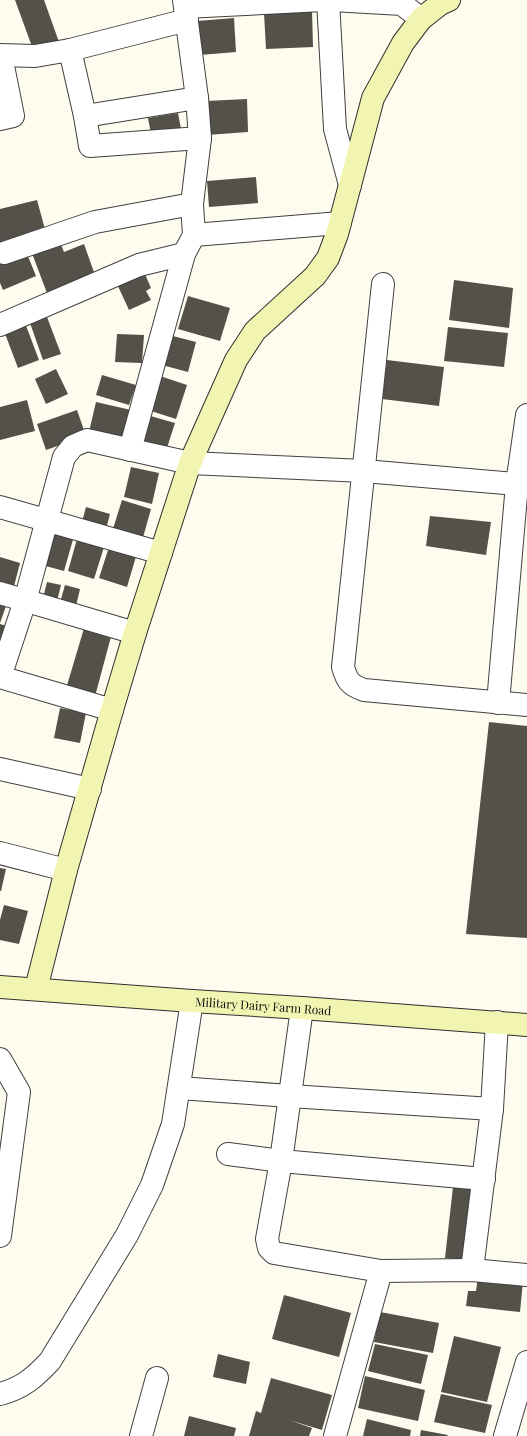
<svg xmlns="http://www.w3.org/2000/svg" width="527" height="1436" font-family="'Playfair Display',serif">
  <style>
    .building { fill: #54504a }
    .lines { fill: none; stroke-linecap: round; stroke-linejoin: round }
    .street-casing { stroke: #404040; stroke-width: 24 }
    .secondary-casing { stroke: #2f2f2f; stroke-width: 24 }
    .street { stroke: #fff; stroke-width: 22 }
    .secondary { stroke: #f2f5b1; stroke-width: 22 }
    .labels { text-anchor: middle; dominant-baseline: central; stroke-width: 4; stroke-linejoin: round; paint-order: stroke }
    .street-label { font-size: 12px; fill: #0d0d0d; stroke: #fff }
  </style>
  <rect width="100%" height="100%" fill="#fdfcee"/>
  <g class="building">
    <path d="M15 0H44L59 42 34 52Z"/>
    <path d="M312 11 313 47 266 49 264 13Z"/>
    <path d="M234 18 236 52 200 55 197 21Z"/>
    <path d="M247 99 248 132 207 135 206 101Z"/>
    <path d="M178 113 181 129 151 134 148 118Z"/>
    <path d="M256 177 258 203 209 207 207 181Z"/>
    <path d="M37 200 46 233 0 245V209Z"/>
    <path d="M58 237 64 252 84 244 95 275 47 293 30 248Z"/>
    <path d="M25 249 36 276 3 290 0 283V260Z"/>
    <path d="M144 272 151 288 146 291 151 300 129 310 117 284Z"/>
    <path d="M454 280 513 288 509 328 449 320Z"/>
    <path d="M188 296 230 308 220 341 178 329Z"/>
    <path d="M47 317 61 354 43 360 30 323Z"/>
    <path d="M25 323 39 360 18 368 4 331Z"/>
    <path d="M448 327 508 333 504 367 444 361Z"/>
    <path d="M117 334 144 335 142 363 115 362Z"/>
    <path d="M169 335 196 342 188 372 162 365Z"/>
    <path d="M387 360 444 367 439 406 382 399Z"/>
    <path d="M56 369 68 394 46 404 35 379Z"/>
    <path d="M102 375 136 385 129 405 96 395Z"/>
    <path d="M160 376 187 385 176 419 148 410Z"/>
    <path d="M27 400 35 431 0 440V407Z"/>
    <path d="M96 402 131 410 123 444 88 436Z"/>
    <path d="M77 410 86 436 46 450 37 424Z"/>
    <path d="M147 415 175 423 165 454 138 446Z"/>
    <path d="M131 467 159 473 152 504 124 497Z"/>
    <path d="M122 500 151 509 142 541 112 532Z"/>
    <path d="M86 507 110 514 106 529 82 522Z"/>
    <path d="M430 516 491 522 486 555 426 546Z"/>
    <path d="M52 530 74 536 64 571 42 565Z"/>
    <path d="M77 539 104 547 94 579 68 571Z"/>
    <path d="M110 544 137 553 127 587 99 578Z"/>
    <path d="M0 557 20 563 13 590 0 587Z"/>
    <path d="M47 582 61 585 56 605 42 602Z"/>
    <path d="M65 585 80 589 75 610 59 606Z"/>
    <path d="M0 604 6 606 0 623Z"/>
    <path d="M0 624 7 626 3 639 0 638Z"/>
    <path d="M85 625 112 633 94 700 65 692Z"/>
    <path d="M60 708 86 713 80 743 54 738Z"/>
    <path d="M489 722 527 726V938L466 934Z"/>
    <path d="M0 868 6 869 1 891H0Z"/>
    <path d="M4 905 28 911 19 944 0 940V920Z"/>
    <path d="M453 1187 476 1189 468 1260 445 1258Z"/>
    <path d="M478 1276 523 1281 520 1312 466 1306 468 1291H476Z"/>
    <path d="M284 1295 351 1313 339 1357 272 1339Z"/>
    <path d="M380 1312 439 1323 433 1353 374 1342Z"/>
    <path d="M454 1336 501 1347 487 1402 441 1392Z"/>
    <path d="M375 1344 428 1355 421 1384 368 1371Z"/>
    <path d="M218 1354 250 1362 246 1384 213 1377Z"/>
    <path d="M365 1376 425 1390 418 1421 358 1408Z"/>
    <path d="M271 1378 332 1395 322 1430 289 1420 312 1428 309 1436H249L256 1411 261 1413Z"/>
    <path d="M441 1394 492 1405 485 1433 434 1422Z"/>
    <path d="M189 1416 236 1428 234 1436H184Z"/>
    <path d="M367 1419 411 1430 410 1436H363Z"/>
    <path d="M421 1430 448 1435 447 1436H420Z"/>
  </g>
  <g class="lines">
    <g class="street-casing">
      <g id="street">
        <path d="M328 0 335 129 350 185"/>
        <path d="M332 0 402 4 421 19"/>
        <path d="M185 7 323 0"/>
        <path d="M70 50 85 116 90 146 200 138"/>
        <path d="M0 55 35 56 70 50 187 20"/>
        <path d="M85 116 197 98"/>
        <path d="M0 119 13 116 1 56"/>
        <path d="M194 235 340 223"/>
        <path d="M4 253 95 222 192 204"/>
        <path d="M383 284 343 667C347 681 350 685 364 690L527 705"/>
        <path d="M0 325 139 265 184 254"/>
        <path d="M130 450 184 254 194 235 192 204 200 138 197 98 184 0"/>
        <path d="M0 507 161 553"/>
        <path d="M0 593 135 633"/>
        <path d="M0 677 25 601 64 457 73 446 87 440 190 463 364 471 527 485"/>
        <path d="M0 677 112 710"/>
        <path d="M498 703 517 484 527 415"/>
        <path d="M0 769 90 789"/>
        <path d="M0 853 66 870"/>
        <path d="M302 1008 281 1161 267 1239 269 1248 274 1253 381 1271 472 1270 527 1275"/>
        <path d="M0 1059 19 1092 0 1236"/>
        <path d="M179 1088 290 1096 492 1109"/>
        <path d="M228 1154 281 1161 484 1179"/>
        <path d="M472 1270 492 1109 497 1022"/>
        <path d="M0 1394C23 1388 35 1377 50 1361L127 1235 152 1185 173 1124 192 1001"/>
        <path d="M141 1436 157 1378"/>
        <path d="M335 1436 381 1271"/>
        <path d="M505 1436 527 1362"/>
      </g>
    </g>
    <g class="secondary-casing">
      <g id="secondary">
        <path id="s1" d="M0 987 192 1001 302 1008 527 1025"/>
        <path d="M36 989 66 870 112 710 135 633 190 463 236 360 255 331 315 276 328 258 337 234 373 98 403 43 421 19 440 4 449 0"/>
      </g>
    </g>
    <use href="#street" class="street"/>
    <use href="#secondary" class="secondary"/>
  </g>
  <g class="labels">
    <g class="street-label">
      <text stroke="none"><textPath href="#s1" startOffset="264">Military Dairy Farm Road</textPath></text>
    </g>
  </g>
</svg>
